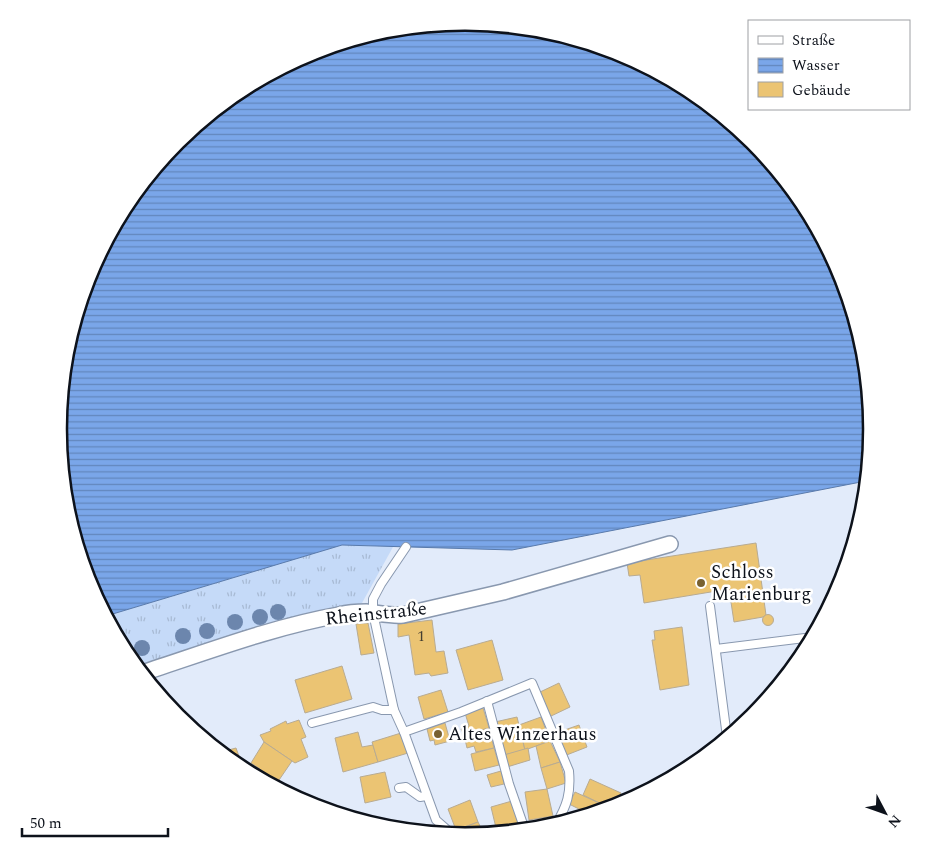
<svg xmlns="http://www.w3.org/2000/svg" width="930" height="858" font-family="Spectral,serif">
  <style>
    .grass { fill: url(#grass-tufts) }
    .water { fill: url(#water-rules); stroke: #597aab }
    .building { fill: #ebc473; stroke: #b8ab92 }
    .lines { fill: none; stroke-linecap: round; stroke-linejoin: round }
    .lane-casing { stroke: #8998af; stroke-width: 10 }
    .street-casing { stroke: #8998af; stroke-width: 18 }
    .lane { stroke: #fff; stroke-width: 8 }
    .street { stroke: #fff; stroke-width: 15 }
    .tree { fill: #6c86ad }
    .poi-dot { fill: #786131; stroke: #fff; stroke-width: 2 }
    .labels { text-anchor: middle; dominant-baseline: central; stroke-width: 5; stroke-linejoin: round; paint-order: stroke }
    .number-label { font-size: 16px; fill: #443e31 }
    .poi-label { font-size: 19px; fill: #0d121b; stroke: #fff; text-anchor: start }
    .street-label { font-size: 19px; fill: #0d121b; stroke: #fff }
    .rim { fill: none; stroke: #0d121b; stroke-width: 2.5 }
  </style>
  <defs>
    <pattern id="grass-tufts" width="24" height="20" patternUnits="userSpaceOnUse" patternTransform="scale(1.25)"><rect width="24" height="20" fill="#c5daf8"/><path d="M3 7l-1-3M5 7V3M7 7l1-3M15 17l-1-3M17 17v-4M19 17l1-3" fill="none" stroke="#a8bad4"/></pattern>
    <pattern id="water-rules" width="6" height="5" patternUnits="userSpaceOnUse" patternTransform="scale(1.25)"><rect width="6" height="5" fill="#7aa6e9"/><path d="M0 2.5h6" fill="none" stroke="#6286bc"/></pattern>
  </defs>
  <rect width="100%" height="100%" fill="#e2ebfa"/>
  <path class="grass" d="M342 545 393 547 362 603 139 669 127 655 106 616Z"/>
  <path class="water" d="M465 23 545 30 621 54 691 91 753 142 803 203 841 274 864 350 871 429 866 481 512 550 342 545 106 616 89 584 66 508 59 429 66 349 90 273 127 203 178 141 239 91 310 53 386 30Z"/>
  <g class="building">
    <path d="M756 543 766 615 763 617 734 622 729 589 644 603 640 575 629 576 627 563Z"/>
    <circle cx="768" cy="620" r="5.5"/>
    <path d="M432 620 436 652 444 651 448 673 431 676 429 673 415 675 409 635 398 637V624Z"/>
    <path d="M368 623 374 653 361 655 356 624Z"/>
    <path d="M682 627 689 685 660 690 652 640H655L654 631Z"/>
    <path d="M492 640 503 680 468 690 456 650Z"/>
    <path d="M342 666 352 699 305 713 295 680Z"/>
    <path d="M559 683 570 707 549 717 538 693Z"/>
    <path d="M441 690 448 712 424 719 418 697Z"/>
    <path d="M483 708 489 728 464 735 461 729 469 726 465 713Z"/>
    <path d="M517 717 525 750 504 755 495 722Z"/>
    <path d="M541 717 550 741 525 750 519 725Z"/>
    <path d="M299 720 306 737 301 739 308 757 295 763 264 742 260 735 271 731 270 729 286 721 287 724Z"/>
    <path d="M445 723 450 741 435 745 434 740 430 741 427 729Z"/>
    <path d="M579 725 587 747 564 756 556 733Z"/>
    <path d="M489 728 494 748 476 752 474 746 467 748 464 735Z"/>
    <path d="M358 732 362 747 373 745 378 762 343 772 335 738Z"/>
    <path d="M401 733 408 753 378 762 372 742Z"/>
    <path d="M550 741 560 762 541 768 536 746Z"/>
    <path d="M264 742 292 761 277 783 259 771 260 769 251 763Z"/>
    <path d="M236 748 240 759 243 769 221 752Z"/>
    <path d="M494 748 499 765 475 771 471 754Z"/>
    <path d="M528 748 530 760 507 767 504 755Z"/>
    <path d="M560 762 566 783 547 789 541 768Z"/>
    <path d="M688 768 670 778V771Z"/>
    <path d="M501 771 504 784 491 787 487 775Z"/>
    <path d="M385 772 391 797 365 803 360 777Z"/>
    <path d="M590 779 621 793 614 806 610 808 583 795Z"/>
    <path d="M547 789 553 816 529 820 525 792Z"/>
    <path d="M575 792 599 803 595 812 589 814 569 804Z"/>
    <path d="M470 800 478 822 456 830 448 809Z"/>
    <path d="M512 801 520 830 497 832 491 807Z"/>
    <path d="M478 822 484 834 460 835 458 830Z"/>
  </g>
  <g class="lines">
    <g class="lane-casing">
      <g id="lane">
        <path d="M406 547 381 584 373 599V613L394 710 404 732 436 820 452 834"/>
        <path d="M710 606 727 737"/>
        <path d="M716 649 813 637"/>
        <path d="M487 701 509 784 525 830"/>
        <path d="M312 723 373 707 382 710H394"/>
        <path d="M404 732 461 712 532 683 569 771C571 793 567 806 556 824"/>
        <path d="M399 788 406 787 420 797 426 796"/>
      </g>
    </g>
    <g class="street-casing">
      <path id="street" d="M142 673C207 652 272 627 339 615 347 613 357 612 366 612 378 613 390 616 403 615L503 592 670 544"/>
    </g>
    <use href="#lane" class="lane"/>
    <use href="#street" class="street"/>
  </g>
  <g class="tree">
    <circle cx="278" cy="612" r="8"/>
    <circle cx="260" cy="617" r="8"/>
    <circle cx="235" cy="622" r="8"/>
    <circle cx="207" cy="631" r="8"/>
    <circle cx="183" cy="636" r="8"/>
    <circle cx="142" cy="648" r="8"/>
  </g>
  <g class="poi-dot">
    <circle cx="701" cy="583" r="5"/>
    <circle cx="438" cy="734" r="5"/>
  </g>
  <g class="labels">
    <g class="number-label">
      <text x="421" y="636">1</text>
    </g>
    <g class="poi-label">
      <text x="711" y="572">Schloss<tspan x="711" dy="22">Marienburg</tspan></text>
      <text x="448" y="734">Altes Winzerhaus</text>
    </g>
    <g class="street-label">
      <text transform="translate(376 614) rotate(-6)">Rheinstraße</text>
    </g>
  </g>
  <path d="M0 0H930V858H0ZM67 429a398 398 0 1 1 796 0a398 398 0 1 1-796 0Z" fill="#fff" fill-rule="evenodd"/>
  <path class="rim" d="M67 429a398 398 0 1 1 796 0a398 398 0 1 1-796 0Z"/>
  <rect x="748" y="20" width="162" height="90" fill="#ffffff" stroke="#9ea0a4"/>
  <rect x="758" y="36" width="25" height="8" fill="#ffffff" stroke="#9ea0a4"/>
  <text x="792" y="45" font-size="15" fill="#0d121b">Straße</text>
  <rect x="758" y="58" width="25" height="15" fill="url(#water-rules)" stroke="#9ea0a4"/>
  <text x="792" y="70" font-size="15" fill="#0d121b">Wasser</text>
  <rect x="758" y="82" width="25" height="15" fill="#ebc473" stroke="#9ea0a4"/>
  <text x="792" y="95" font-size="15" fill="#0d121b">Gebäude</text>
  <g transform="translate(885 813) rotate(131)" stroke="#ffffff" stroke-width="4" paint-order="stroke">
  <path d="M0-4L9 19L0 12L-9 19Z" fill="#0d121b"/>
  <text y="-8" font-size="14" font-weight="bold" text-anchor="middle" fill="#0d121b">N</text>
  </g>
  <path d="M22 828v8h146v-8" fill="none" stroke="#0d121b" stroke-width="2.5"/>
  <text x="30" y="828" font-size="15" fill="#0d121b" stroke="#ffffff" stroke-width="4" paint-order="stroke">50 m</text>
</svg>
